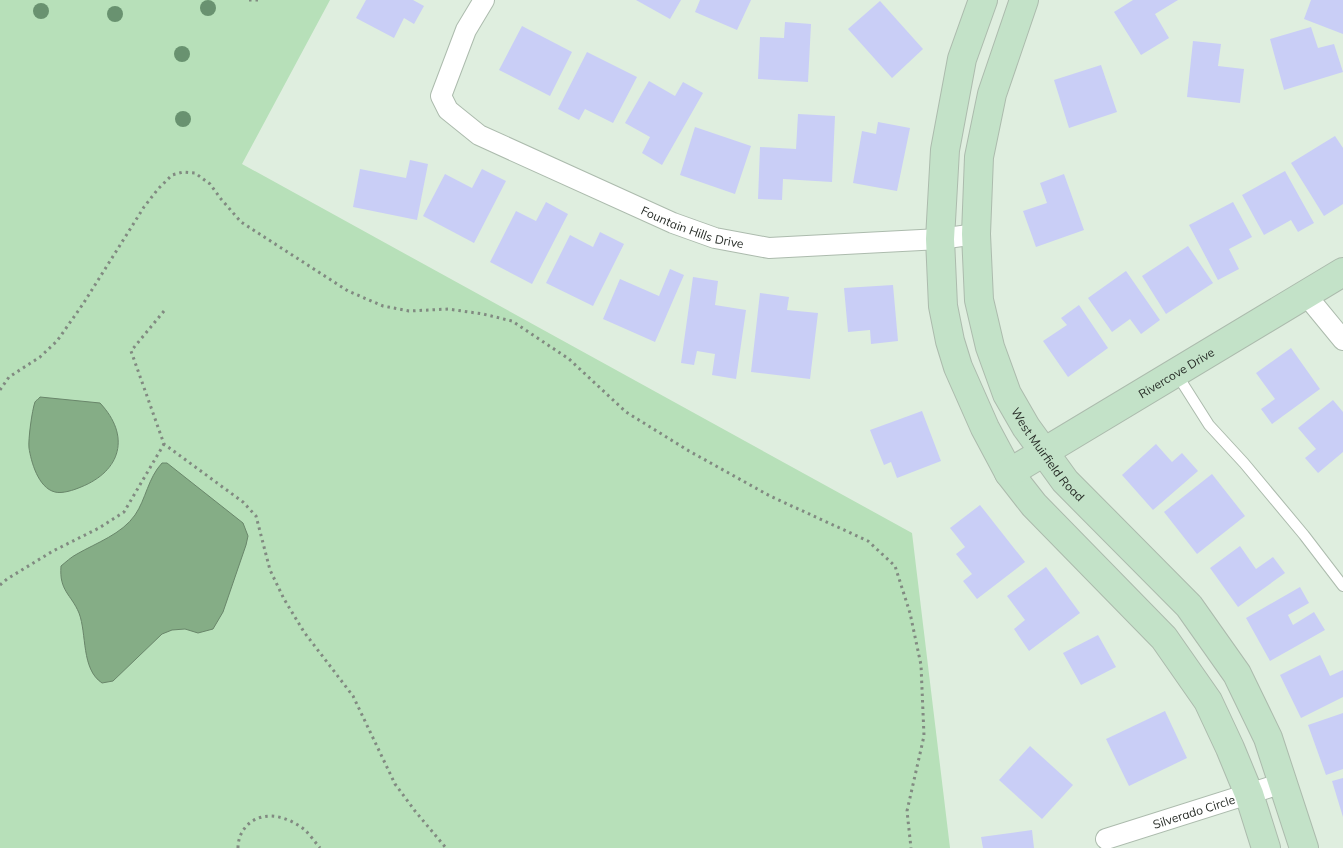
<svg xmlns="http://www.w3.org/2000/svg" width="1343" height="848" font-family="Mulish,sans-serif">
  <style>
    .green { fill: #b7e0b9 }
    .water { fill: #85ad86; stroke: #69866a }
    .building { fill: #c9cef6 }
    .lines { fill: none; stroke-linecap: round; stroke-linejoin: round }
    .lane-casing { stroke: #acbbad; stroke-width: 12 }
    .street-casing { stroke: #acbbad; stroke-width: 22 }
    .secondary-casing { stroke: #acbbad; stroke-width: 30 }
    .path { stroke: #818a81; stroke-width: 3; stroke-dasharray: 2.5 4; stroke-linecap: butt }
    .lane { stroke: #fff; stroke-width: 10 }
    .street { stroke: #fff; stroke-width: 20 }
    .secondary { stroke: #c3e2c8; stroke-width: 28 }
    .tree { fill: #699270 }
    .labels { text-anchor: middle; dominant-baseline: central; stroke-width: 5; stroke-linejoin: round; paint-order: stroke }
    .street-label { font-size: 12px; fill: #272c27; stroke: #dfeedf }
  </style>
  <rect width="100%" height="100%" fill="#dfeedf"/>
  <path class="green" d="M0 0H330L242 164 912 533 950 848H0Z"/>
  <g class="water">
    <path d="M40 397 100 403C131 436 121 471 81 487 74 490 62 494 55 492 38 488 31 461 29 448 28 440 32 410 35 402 36 400 39 399 40 397Z"/>
    <path d="M162 463H167L243 523 248 536 246 545 223 612 213 629 198 633 185 629 172 630 162 634 113 681 102 683C81 669 87 634 79 613 71 594 59 591 61 566 66 562 71 557 77 554 96 543 122 534 135 515 146 499 148 478 162 463Z"/>
  </g>
  <g class="building">
    <path d="M366 0H413L424 6 414 24 404 18 394 38 356 18Z"/>
    <path d="M636 0H681L670 19Z"/>
    <path d="M700 0H751L737 30 695 12Z"/>
    <path d="M1133 0H1178L1155 14 1169 38 1141 55 1114 12Z"/>
    <path d="M1311 0H1343V34L1304 19Z"/>
    <path d="M880 1 923 49 892 78 848 29Z"/>
    <path d="M785 22 811 24 808 82 758 79 760 37 784 38Z"/>
    <path d="M522 26 572 52 550 96 499 70Z"/>
    <path d="M1311 27 1318 48 1334 44 1343 72 1284 90 1270 39Z"/>
    <path d="M1193 41 1221 44 1218 66 1244 69 1240 103 1187 97Z"/>
    <path d="M587 52 637 77 613 123 585 109 579 120 558 109Z"/>
    <path d="M1101 65 1117 112 1069 128 1054 80Z"/>
    <path d="M649 81 675 96 683 82 703 93 662 165 642 153 650 137 625 123Z"/>
    <path d="M798 114 835 116 832 182 783 179 782 200 758 199 760 147 796 149Z"/>
    <path d="M878 122 910 128 897 191 853 183 862 131 876 134Z"/>
    <path d="M695 127 751 146 735 194 680 175Z"/>
    <path d="M1335 136 1343 148V204L1324 216 1291 163Z"/>
    <path d="M410 160 428 164 417 220 353 207 360 169 406 178Z"/>
    <path d="M482 169 506 181 474 243 423 216 445 174 472 188Z"/>
    <path d="M1285 171 1314 223 1298 232 1291 220 1264 235 1242 195Z"/>
    <path d="M1064 174 1084 230 1036 247 1023 211 1047 203 1040 183Z"/>
    <path d="M546 202 568 214 532 284 490 262 516 211 536 221Z"/>
    <path d="M1233 202 1252 237 1229 249 1239 269 1218 280 1189 225Z"/>
    <path d="M600 232 624 244 593 306 546 283 570 235 593 247Z"/>
    <path d="M1188 246 1213 283 1166 314 1142 276Z"/>
    <path d="M670 269 684 275 655 342 603 319 620 279 659 296Z"/>
    <path d="M1126 271 1160 320 1141 334 1130 319 1112 332 1088 298Z"/>
    <path d="M693 277 718 281 715 305 746 310 736 379 712 375 715 354 697 351 694 365 681 363Z"/>
    <path d="M893 285 898 341 871 344 870 330 848 332 844 288Z"/>
    <path d="M760 293 789 297 787 310 818 313 810 379 751 372Z"/>
    <path d="M1079 305 1108 348 1068 377 1043 341 1067 325 1061 318Z"/>
    <path d="M1291 348 1320 389 1272 424 1261 409 1275 399 1256 373Z"/>
    <path d="M1333 400 1343 412V452L1318 473 1305 458 1316 449 1298 428Z"/>
    <path d="M922 411 941 461 897 478 891 462 884 465 870 430Z"/>
    <path d="M1156 444 1172 462 1182 453 1198 471 1153 510 1122 475Z"/>
    <path d="M1212 474 1245 516 1197 554 1164 512Z"/>
    <path d="M980 505 1025 562 977 599 963 581 972 574 956 554 965 547 950 528Z"/>
    <path d="M1240 546 1256 569 1273 557 1285 573 1238 607 1210 568Z"/>
    <path d="M1046 567 1080 613 1029 651 1014 629 1025 620 1007 596Z"/>
    <path d="M1300 587 1309 603 1288 615 1293 625 1314 612 1325 630 1270 661 1246 618Z"/>
    <path d="M1098 635 1116 667 1081 685 1063 653Z"/>
    <path d="M1320 655 1330 676 1343 670V697L1301 718 1280 675Z"/>
    <path d="M1165 711 1187 758 1129 786 1106 739Z"/>
    <path d="M1343 713V769L1326 775 1308 725Z"/>
    <path d="M1030 746 1073 785 1042 819 999 780Z"/>
    <path d="M1343 778V817L1332 781Z"/>
    <path d="M1032 830 1034 848H983L981 837Z"/>
  </g>
  <g class="lines">
    <g class="lane-casing">
      <path id="lane" d="M1176 373 1209 425 1244 463 1304 535 1343 586"/>
    </g>
    <g class="street-casing">
      <g id="street">
        <path id="s1" d="M484 0 466 30 441 96 448 110 479 135 673 223 715 238 769 248 940 239 976 234"/>
        <path d="M1306 295 1343 340"/>
        <path id="s2" d="M1106 839 1283 783"/>
      </g>
    </g>
    <g class="secondary-casing">
      <g id="secondary">
        <path d="M983 0 962 59 945 150 940 239 943 306 950 341 958 367 985 428 1009 473 1034 505 1164 638 1208 701 1230 748 1249 794 1266 848"/>
        <path id="s3" d="M1024 0 992 94 979 157 976 234 979 300 990 347 1007 394 1026 427 1065 481 1189 606 1237 674 1268 738 1304 848"/>
        <path id="s4" d="M1009 473 1343 272"/>
      </g>
    </g>
    <g class="path">
      <path d="M249 0H258"/>
      <path d="M164 311 131 351 164 444 243 502 256 516 270 570 284 599 304 632 353 696 395 784 415 811 446 848"/>
      <path d="M0 390 9 377 40 357 57 341 83 304 144 207 158 189 172 175 183 172 195 173 210 184 221 199 241 222 348 291 383 306 409 311 448 309 483 314 512 321 569 359 626 412 689 451 770 496 868 541 895 566 910 613 921 665 924 736 907 811 911 848"/>
      <path d="M0 585 7 579 53 551 99 528 124 512 164 444"/>
      <path d="M238 848C238 837 243 828 251 822 268 810 290 818 305 830 310 835 315 842 320 848"/>
    </g>
    <use href="#lane" class="lane"/>
    <use href="#street" class="street"/>
    <use href="#secondary" class="secondary"/>
  </g>
  <g class="tree">
    <circle cx="208" cy="8" r="8"/>
    <circle cx="41" cy="11" r="8"/>
    <circle cx="115" cy="14" r="8"/>
    <circle cx="182" cy="54" r="8"/>
    <circle cx="183" cy="119" r="8"/>
  </g>
  <g class="labels">
    <g class="street-label">
      <text stroke="none"><textPath href="#s1" startOffset="394">Fountain Hills Drive</textPath></text>
      <text stroke="none"><textPath href="#s4" startOffset="195">Rivercove Drive</textPath></text>
      <text stroke="none"><textPath href="#s3" startOffset="478">West Muirfield Road</textPath></text>
      <text stroke="none"><textPath href="#s2" startOffset="92">Silverado Circle</textPath></text>
    </g>
  </g>
</svg>
